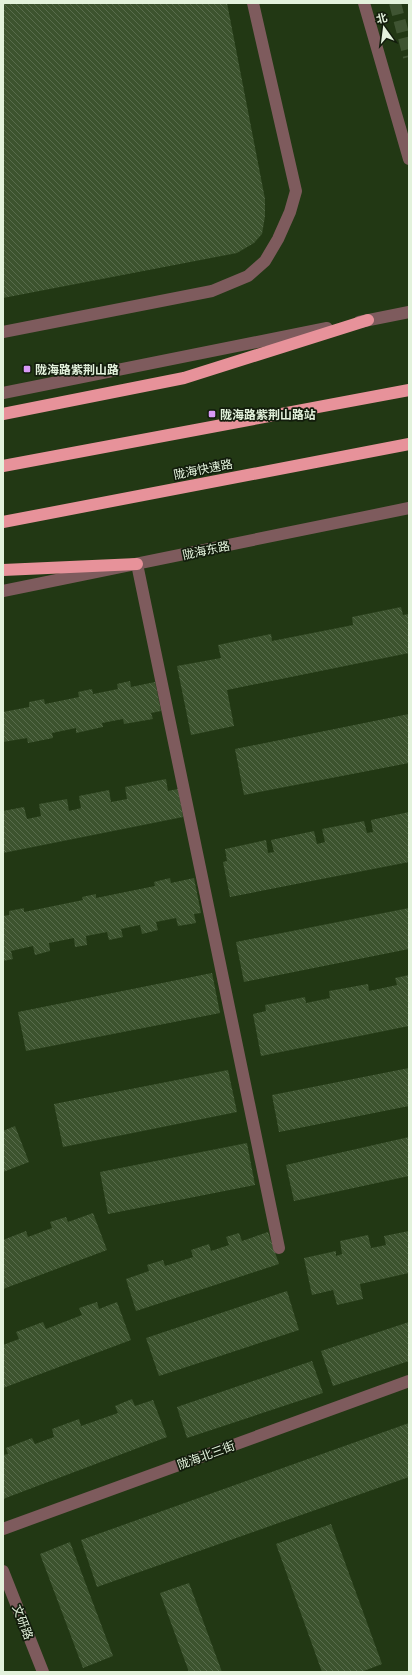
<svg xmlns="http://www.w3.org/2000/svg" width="412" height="1675" font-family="Merriweather,'Noto Sans SC',serif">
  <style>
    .building { fill: url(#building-back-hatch) }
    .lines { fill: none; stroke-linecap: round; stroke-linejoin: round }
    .major-tunnel { stroke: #3f5432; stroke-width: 12; stroke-dasharray: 12 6; stroke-linecap: butt }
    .minor { stroke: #7e5b5d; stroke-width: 12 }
    .highway { stroke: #e7929a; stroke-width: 12 }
    .poi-dot { fill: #d99af7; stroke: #121c0c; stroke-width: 1.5 }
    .labels { text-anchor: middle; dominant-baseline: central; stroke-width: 3.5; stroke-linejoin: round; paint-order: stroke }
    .poi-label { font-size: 12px; font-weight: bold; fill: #e3f2dc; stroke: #121c0c; text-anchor: start }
    .street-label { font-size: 12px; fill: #e3f2dc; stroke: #121c0c }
  </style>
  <defs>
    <pattern id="building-back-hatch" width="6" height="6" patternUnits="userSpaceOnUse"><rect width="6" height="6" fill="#3c532e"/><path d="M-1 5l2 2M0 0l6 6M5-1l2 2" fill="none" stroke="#586c4c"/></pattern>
  </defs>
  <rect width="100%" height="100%" fill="#223814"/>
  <g class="building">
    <path d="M3 3H227L265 199V216L262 234 254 243 237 253 3 298Z"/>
    <path d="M401 607 403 615 409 614V653L227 690 234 726 191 735 177 666 221 658 218 645 271 634 272 641 353 625 352 617Z"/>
    <path d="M130 681 131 687 155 682 161 711 151 713 153 719 124 724 123 719 102 723 103 727 76 733V728L52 733 53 738 28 743 27 738 3 742V712L29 707V702L44 699 45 704 79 697 78 692 92 689 93 694 118 689 117 684Z"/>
    <path d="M409 714V763L244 795 235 749Z"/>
    <path d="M166 779 168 791 178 789 183 817 3 853V811L24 807 27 819 41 816 39 804 67 799 69 811 81 808 79 796 109 790 111 802 127 799 125 787Z"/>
    <path d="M409 812V862L230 897 223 862 227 861 225 849 266 840 268 853 274 852 271 840 314 831 317 844 325 842 322 829 364 821 367 833 373 832 371 820Z"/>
    <path d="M170 878 171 883 194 878 201 913 194 914 196 923 178 926 176 918 156 922 158 930 142 934 140 925 121 929 123 937 109 940 107 932 86 936 87 945 75 947 74 938 49 943 50 951 35 955 33 946 11 951 13 959 3 961V916L9 915V911L24 908V912L83 900 82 897 96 894V898L155 886 154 882Z"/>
    <path d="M409 908V949L244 982 236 942Z"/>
    <path d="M212 973 220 1013 26 1051 18 1012Z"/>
    <path d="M409 975V1026L261 1056 253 1014 266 1011 265 1005 305 997 306 1003 330 998 329 991 368 984 369 991 397 985 395 978Z"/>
    <path d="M409 1068V1106L279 1132 272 1095Z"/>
    <path d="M228 1070 237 1112 63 1147 54 1104Z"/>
    <path d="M15 1126 29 1162 3 1172V1131Z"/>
    <path d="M409 1137V1176L294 1201 286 1165Z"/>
    <path d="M247 1143 255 1185 108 1214 100 1172Z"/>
    <path d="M93 1213 107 1250 3 1289V1240L26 1231 28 1237 52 1228 50 1222 66 1217 68 1222Z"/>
    <path d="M409 1231V1273L360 1284 363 1299 337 1305 333 1290 312 1295 304 1258 336 1251V1256L342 1254 340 1241 368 1235 371 1248 386 1245 384 1236Z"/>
    <path d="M268 1232 279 1264 136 1311 126 1279 149 1271 147 1265 163 1260 165 1266 193 1257 191 1250 209 1244 211 1251 229 1245 226 1237 239 1233 242 1241Z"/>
    <path d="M287 1291 299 1330 159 1376 146 1338Z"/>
    <path d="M97 1302 99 1309 117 1302 131 1340 3 1388V1345L19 1339 16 1332 43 1322 46 1329 82 1315 79 1308Z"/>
    <path d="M409 1322V1361L333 1386 321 1351Z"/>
    <path d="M312 1361 323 1393 187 1438 177 1407Z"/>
    <path d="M132 1399 135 1406 153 1400 167 1437 3 1499V1455L8 1454 6 1448 32 1438 35 1444 54 1437 52 1429 79 1419 81 1426 118 1413 115 1406Z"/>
    <path d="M409 1423V1477L97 1587 81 1540Z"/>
    <path d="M331 1524 382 1664 361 1672H322L276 1544Z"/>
    <path d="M70 1542 113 1656 83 1668 40 1554Z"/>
    <path d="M189 1583 222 1672H189L160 1593Z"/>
  </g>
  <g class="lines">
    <path class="major-tunnel" d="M395 3 409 57"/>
    <g class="minor">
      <path d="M364 3 409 159"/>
      <path d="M359 322 409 312"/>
      <path d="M3 332 212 291 248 276 265 261 278 239 290 212 296 191 253 3"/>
      <path d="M3 393 327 328"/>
      <path d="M137 564 279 1248"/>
      <path d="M3 591 409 508"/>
      <path d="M3 1529 409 1381"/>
      <path d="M3 1571 43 1672"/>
    </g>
    <g class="highway">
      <path d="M3 414 184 378 368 320"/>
      <path d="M3 466 409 390"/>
      <path d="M3 522 409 444"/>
      <path d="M3 570 137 564"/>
    </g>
  </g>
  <g class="poi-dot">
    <rect x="23" y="365" width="8" height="8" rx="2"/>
    <rect x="208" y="410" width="8" height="8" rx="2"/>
  </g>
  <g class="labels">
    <g class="poi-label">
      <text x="35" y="369">陇海路紫荆山路</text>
      <text x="220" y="414">陇海路紫荆山路站</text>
    </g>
    <g class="street-label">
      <text transform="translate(203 469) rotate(-11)">陇海快速路</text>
      <text transform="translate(206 550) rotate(-12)">陇海东路</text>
      <text transform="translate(206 1455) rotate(-20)">陇海北三街</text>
      <text transform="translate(23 1622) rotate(69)">文研路</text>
    </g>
  </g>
  <rect width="412" height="1675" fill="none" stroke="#e3f2dc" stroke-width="8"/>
  <g transform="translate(384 28) rotate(346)" stroke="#121c0c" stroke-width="3" paint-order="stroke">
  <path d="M0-3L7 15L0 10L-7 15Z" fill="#e3f2dc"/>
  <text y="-6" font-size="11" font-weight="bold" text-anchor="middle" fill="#e3f2dc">北</text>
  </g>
</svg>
